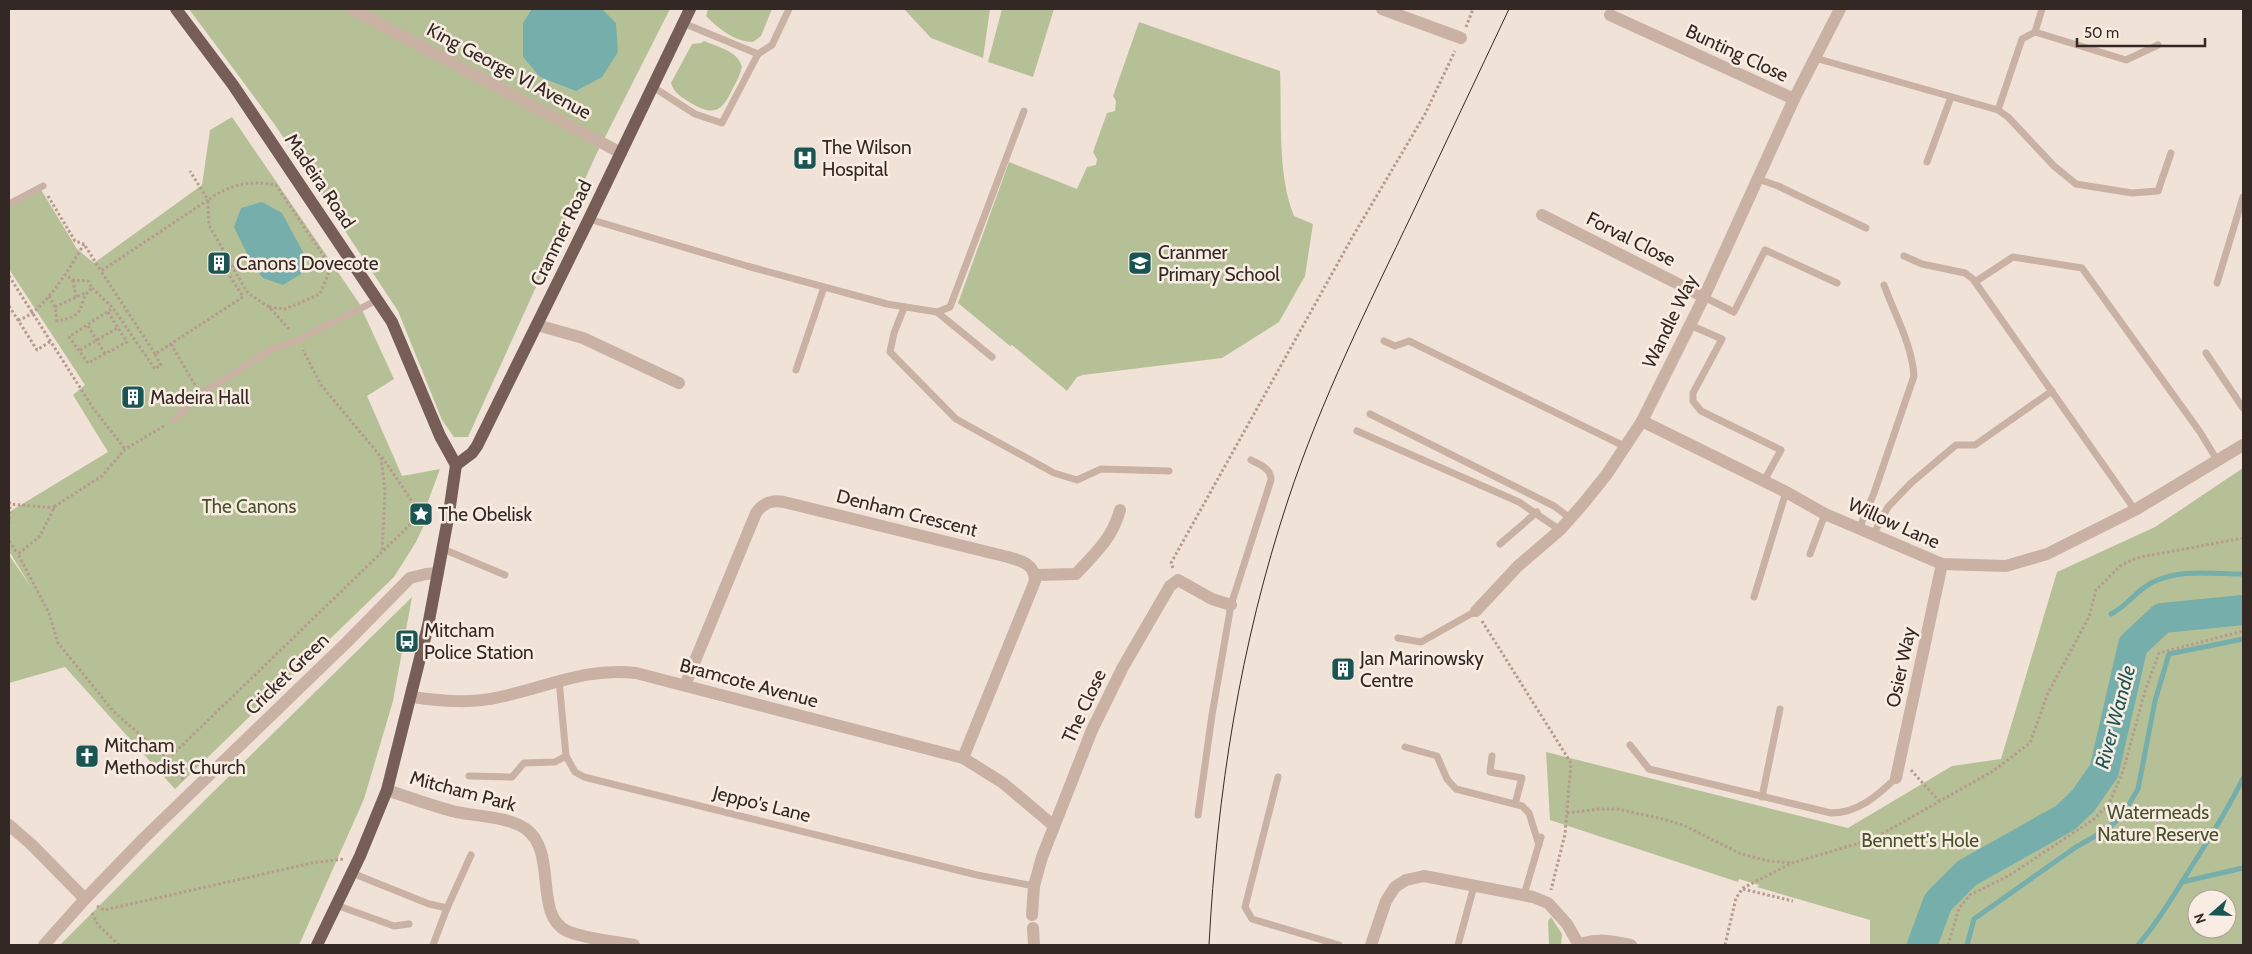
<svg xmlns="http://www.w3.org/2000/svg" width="2252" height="954" font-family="Cabin,sans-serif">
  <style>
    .green { fill: #b6c097; fill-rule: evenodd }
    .water { fill: #76aeab }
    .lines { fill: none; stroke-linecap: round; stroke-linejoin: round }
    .stream { stroke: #76aeab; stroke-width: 5 }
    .river { stroke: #76aeab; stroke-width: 30 }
    .path { stroke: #b59a8d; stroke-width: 3; stroke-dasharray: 2.5 2.5; stroke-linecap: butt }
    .service { stroke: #c9b1a3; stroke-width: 7 }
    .minor { stroke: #c9b1a3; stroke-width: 12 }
    .primary { stroke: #765d56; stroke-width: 12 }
    .tram { stroke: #342825; stroke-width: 1 }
    .labels { text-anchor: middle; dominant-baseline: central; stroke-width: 5; stroke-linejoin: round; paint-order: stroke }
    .street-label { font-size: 19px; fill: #342825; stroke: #f9ede3 }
    .poi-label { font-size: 19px; fill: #342825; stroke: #f9ede3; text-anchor: start }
    .park-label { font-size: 19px; fill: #475229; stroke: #f9ede3 }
    .water-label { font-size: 20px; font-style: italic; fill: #1a5553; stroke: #f9ede3 }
  </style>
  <rect width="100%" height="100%" fill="#f1e2d7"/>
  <g class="green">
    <path d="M189 9H670L595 157 468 437H454L442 420 398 311 275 125Z"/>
    <path d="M708 9H772L761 36 753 42C735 42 719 29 706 16Z"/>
    <path d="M904 9H990L983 58 931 38Z"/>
    <path d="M1002 9H1054L1033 77 988 62Z"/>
    <path d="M1139 22 1280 71C1282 115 1277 175 1294 216L1313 224 1305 276 1279 322 1222 358 1083 375 1077 377 1067 391 1012 345 1010 346 958 303 1009 162 1077 189 1087 167 1096 165 1097 159 1093 152 1107 113 1115 111 1116 101 1113 96Z"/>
    <path d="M704 41C718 47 738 51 742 67 740 75 737 81 733 88 721 114 713 116 689 102 680 96 674 93 671 83L692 44 701 43Z"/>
    <path d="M232 117 359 303 394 379 367 396 402 476 440 469 427 504 424 525 416 542 394 577 175 789 65 667 9 683V555L31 587 9 551V512L108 452 73 395 85 385 9 269V204L40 188 77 249 94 263 202 185 210 130Z"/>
    <path d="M2243 468V945H1870V920L1757 887 1759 885 1739 879 1738 882 1550 820 1546 752 1848 828 1952 766 2001 759 2057 572 2155 527ZM2197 899H2227V929H2197Z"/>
    <path d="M412 597 393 701 364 799 299 945H60L209 796Z"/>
    <path d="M1551 917 1562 934 1561 945H1549L1548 921Z"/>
  </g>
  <g class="water">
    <path d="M532 9H602L616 23 618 52 602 77 576 91 540 77 523 57V23Z"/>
    <path d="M262 202 282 213 304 254 301 274 283 285 263 278 253 266 234 227 241 208Z"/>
  </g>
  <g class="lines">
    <g class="stream">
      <path d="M2111 614C2127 606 2135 592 2151 583 2179 568 2213 574 2243 574"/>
      <path d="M2182 882 2243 868"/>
      <path d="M1967 945 1974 919 2076 847 2106 830 2122 816 2138 789 2155 701 2169 654 2243 639"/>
      <path d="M2138 945C2158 922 2174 895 2190 869 2209 839 2228 810 2243 778"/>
    </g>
    <path class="river" d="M1922 945 1938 902 1967 873 2065 818 2083 801 2104 771 2133 645 2162 618 2243 610"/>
    <g class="path">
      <path d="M1466 27 1473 9"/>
      <path d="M48 196 75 241 84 244"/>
      <path d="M9 276 93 408 125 449"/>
      <path d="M73 280 76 297"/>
      <path d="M92 288 113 308 155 369 161 365 155 354 243 297 228 273"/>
      <path d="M49 296 55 307 57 321C92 315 74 303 92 288L88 281 73 280 66 275"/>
      <path d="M9 306 37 350 51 341"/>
      <path d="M55 307 85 293"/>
      <path d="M269 307 285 309 320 294 331 267 276 185C249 180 231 184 208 200L209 225 243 285 248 293 269 307 290 330"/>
      <path d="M108 312 127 342 88 363 69 337 113 308"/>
      <path d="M18 320C43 314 71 266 84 244L101 271"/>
      <path d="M88 326 106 355"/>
      <path d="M171 344 195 385"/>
      <path d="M80 350 119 327"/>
      <path d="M155 354 101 271 208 200 190 171"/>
      <path d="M164 426 125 449 102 476 55 506 40 536 18 554 49 613 58 643 114 712 168 759 184 781"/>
      <path d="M382 457 416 507 414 513 415 520 383 551"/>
      <path d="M9 502 10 504 55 508"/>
      <path d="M416 507 427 504"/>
      <path d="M415 520 424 525"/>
      <path d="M9 524 10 504"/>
      <path d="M9 541 18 554"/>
      <path d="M1173 568 1171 563 1353 236 1425 114 1455 51"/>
      <path d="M1482 621 1571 763 1565 834 1551 890"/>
      <path d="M168 759 382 552 385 491 381 457 321 385 303 350"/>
      <path d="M1911 770 1939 801"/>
      <path d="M1567 813 1599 809H1617L1663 819 1683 825 1741 854 1769 861 1792 863"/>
      <path d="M1743 889 1793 901"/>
      <path d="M97 906 104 910 312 863 344 859"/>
      <path d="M92 913 98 925 119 945"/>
      <path d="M1725 945 1736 898 1743 888 1792 863 1873 839 1993 771 2030 743 2048 693 2089 617 2096 590 2120 566 2136 558 2243 538"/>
      <path d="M1948 945 1959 908 1970 895 2010 875 2094 819 2109 804 2123 771 2145 691 2159 653 2243 631"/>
    </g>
    <g class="service">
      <path d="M2042 9 2035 32 2022 39 1998 110 2008 117 2054 166 2076 184 2132 193 2158 191 2171 153"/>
      <path d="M2035 32 2126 60 2158 45"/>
      <path d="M758 54 772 45 789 9"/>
      <path d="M1815 58 1998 110"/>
      <path d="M653 87 695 114 722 123 758 54 683 23"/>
      <path d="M1927 162 1951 97"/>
      <path d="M1758 179 1778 186 1866 228"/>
      <path d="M9 204 43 186"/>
      <path d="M589 219 747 266 887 304 937 312 992 357"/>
      <path d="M1904 256 1922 264 1965 273 1973 279 2135 510"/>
      <path d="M1975 282 2013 257 2082 268 2200 432 2217 460"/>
      <path d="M2217 283 2243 197"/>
      <path d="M1704 297 1734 312 1765 250 1837 283"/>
      <path d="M904 308 894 333 890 352 956 419 1054 473 1077 480 1101 469 1169 471"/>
      <path d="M937 312 950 307 1024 111"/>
      <path d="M1690 325 1722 339 1693 393V401L1701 411 1781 450 1764 481"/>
      <path d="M1384 341 1395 346 1409 341 1626 447"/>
      <path d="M2206 353 2243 408"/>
      <path d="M796 370 824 287"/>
      <path d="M1370 414 1554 506 1570 518"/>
      <path d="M174 420 201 394 272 349 298 340 377 300"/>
      <path d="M1357 431 1519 502 1560 530"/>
      <path d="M1859 529 1874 493 1914 376C1912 345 1895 315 1884 285"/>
      <path d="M1873 535 1888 507 1911 483 1956 445H1975L2052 391"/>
      <path d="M1500 544 1537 512"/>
      <path d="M443 549 505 575"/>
      <path d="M1810 554 1825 514"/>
      <path d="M1754 597 1786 492"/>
      <path d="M1398 638 1421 642 1476 611"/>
      <path d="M559 680 566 756 575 772 584 777 977 875 1034 886"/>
      <path d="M1630 745 1649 769 1831 813C1858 813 1877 796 1896 778"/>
      <path d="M1405 747 1437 756 1447 779 1456 789 1522 806 1529 813 1539 845"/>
      <path d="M1492 756 1490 772 1522 778 1515 804"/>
      <path d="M469 776 512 777 524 763 555 762 566 756"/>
      <path d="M1278 777 1245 907 1252 919 1339 945"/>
      <path d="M1762 797 1780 709"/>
      <path d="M1198 815 1212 715 1231 605 1271 480C1271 468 1260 465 1251 460"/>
      <path d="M352 873 429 904 447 908 471 855"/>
      <path d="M1524 895 1541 837"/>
      <path d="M336 905 394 926 409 924"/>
      <path d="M433 945 447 908"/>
      <path d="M1458 945 1474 886"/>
    </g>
    <g class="minor">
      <path d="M352 9 621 153"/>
      <path d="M1382 9 1461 38"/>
      <path d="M1610 15 1794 99"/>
      <path d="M1542 215 1704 297"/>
      <path d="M537 325 583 338 679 383"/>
      <path d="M1642 421 1786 492 1825 514 1942 564 2006 566 2047 554 2135 510 2243 445"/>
      <path d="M1035 575 1076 574C1096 552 1112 539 1120 510"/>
      <path d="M1476 611 1518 566 1560 530 1583 504 1607 474 1642 421 1704 297 1794 99 1840 9"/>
      <path d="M685 685 756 513C764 502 772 500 784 502L1008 557C1022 561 1035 564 1035 581L963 758"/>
      <path d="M412 697C442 701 470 704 500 697 548 687 586 667 636 673L963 758 1003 783 1054 826"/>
      <path d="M1896 778 1942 564"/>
      <path d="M387 790C410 798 433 806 456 812 476 816 510 817 526 829 558 852 533 915 567 931 585 939 614 941 634 945"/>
      <path d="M9 825 32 845 85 899"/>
      <path d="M1032 915 1034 886 1042 857 1092 730 1123 667 1170 586 1178 580 1212 599 1231 605"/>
      <path d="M1033 928 1034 945"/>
      <path d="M1580 944C1599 938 1612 941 1631 945"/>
      <path d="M44 945 85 899 144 838 346 643 410 578 426 574 438 573"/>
      <path d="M1371 945 1386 901 1395 887 1406 880 1424 876 1533 897 1548 903 1567 924 1579 945"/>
    </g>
    <g class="primary">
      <path d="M176 9 233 85 392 322 440 436 456 465"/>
      <path d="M456 465 472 453 477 446 589 219 690 9"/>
      <path d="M317 945 360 856 387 790 428 626 449 513 456 465"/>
    </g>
    <path class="tram" d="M1209 945C1217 793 1240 645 1288 500 1321 400 1368 306 1413 212 1445 144 1477 77 1509 9"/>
  </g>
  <defs>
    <g id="hospital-square" transform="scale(1.25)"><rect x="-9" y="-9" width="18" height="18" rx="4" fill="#1a5553" stroke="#f9ede3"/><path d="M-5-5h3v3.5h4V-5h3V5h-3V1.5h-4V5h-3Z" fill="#fff"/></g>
    <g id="building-square" transform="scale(1.25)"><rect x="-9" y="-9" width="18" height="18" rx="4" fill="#1a5553" stroke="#f9ede3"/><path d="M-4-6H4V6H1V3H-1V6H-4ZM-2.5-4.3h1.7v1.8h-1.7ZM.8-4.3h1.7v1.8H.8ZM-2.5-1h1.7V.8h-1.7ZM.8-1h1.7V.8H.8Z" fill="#fff"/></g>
    <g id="school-square" transform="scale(1.25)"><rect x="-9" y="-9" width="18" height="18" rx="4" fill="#1a5553" stroke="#f9ede3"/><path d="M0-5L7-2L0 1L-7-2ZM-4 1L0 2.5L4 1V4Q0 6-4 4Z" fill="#fff"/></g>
    <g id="sight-square" transform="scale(1.25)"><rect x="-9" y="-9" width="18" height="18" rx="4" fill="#1a5553" stroke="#f9ede3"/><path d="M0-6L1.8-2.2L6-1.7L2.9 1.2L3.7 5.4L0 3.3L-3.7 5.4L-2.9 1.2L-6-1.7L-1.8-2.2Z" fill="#fff"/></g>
    <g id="bus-square" transform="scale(1.25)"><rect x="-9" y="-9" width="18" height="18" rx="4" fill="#1a5553" stroke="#f9ede3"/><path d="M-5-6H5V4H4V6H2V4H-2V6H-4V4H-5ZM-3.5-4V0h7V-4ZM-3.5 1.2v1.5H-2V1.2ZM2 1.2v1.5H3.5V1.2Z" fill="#fff"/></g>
    <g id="church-square" transform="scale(1.25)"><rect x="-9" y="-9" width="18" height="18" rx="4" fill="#1a5553" stroke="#f9ede3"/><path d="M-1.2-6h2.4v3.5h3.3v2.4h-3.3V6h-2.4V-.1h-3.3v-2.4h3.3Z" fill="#fff"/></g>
  </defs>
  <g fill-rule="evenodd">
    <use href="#hospital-square" x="805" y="158"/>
    <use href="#building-square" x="219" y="263"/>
    <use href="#school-square" x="1140" y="263"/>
    <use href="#building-square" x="133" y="397"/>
    <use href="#sight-square" x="421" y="514"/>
    <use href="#bus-square" x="407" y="641"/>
    <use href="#building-square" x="1343" y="669"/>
    <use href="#church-square" x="87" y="756"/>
  </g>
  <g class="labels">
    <g class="street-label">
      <text transform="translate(1737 53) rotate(25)">Bunting Close</text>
      <text transform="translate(509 71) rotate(28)">King George VI Avenue</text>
      <text transform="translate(320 181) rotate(56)">Madeira Road</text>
      <text transform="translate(561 233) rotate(-64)">Cranmer Road</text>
      <text transform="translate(1631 239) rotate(27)">Forval Close</text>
      <text transform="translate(1670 321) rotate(-64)">Wandle Way</text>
      <text transform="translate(907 513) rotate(14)">Denham Crescent</text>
      <text transform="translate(1894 523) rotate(24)">Willow Lane</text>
      <text transform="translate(1901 667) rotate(-78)">Osier Way</text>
      <text transform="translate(287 674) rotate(-44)">Cricket Green</text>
      <text transform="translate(749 683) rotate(15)">Bramcote Avenue</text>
      <text transform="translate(1084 706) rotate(-65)">The Close</text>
      <text transform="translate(463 791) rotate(15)">Mitcham Park</text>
      <text transform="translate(762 804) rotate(14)">Jeppo's Lane</text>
    </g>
    <g class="poi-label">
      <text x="822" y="147">The Wilson<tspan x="822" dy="22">Hospital</tspan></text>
      <text x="1158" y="252">Cranmer<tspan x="1158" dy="22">Primary School</tspan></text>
      <text x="236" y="263">Canons Dovecote</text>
      <text x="150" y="397">Madeira Hall</text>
      <text x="438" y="514">The Obelisk</text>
      <text x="424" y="630">Mitcham<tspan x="424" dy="22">Police Station</tspan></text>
      <text x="1360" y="658">Jan Marinowsky<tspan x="1360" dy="22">Centre</tspan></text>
      <text x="104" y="745">Mitcham<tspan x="104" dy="22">Methodist Church</tspan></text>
    </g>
    <g class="park-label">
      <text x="249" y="506">The Canons</text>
      <text x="2158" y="812">Watermeads<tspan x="2158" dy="22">Nature Reserve</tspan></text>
      <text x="1920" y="840">Bennett's Hole</text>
    </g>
    <g class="water-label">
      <text transform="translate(2115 717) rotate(-75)">River Wandle</text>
    </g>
  </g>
  <rect width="2252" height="954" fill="none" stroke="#342825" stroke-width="20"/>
  <g transform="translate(2212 914) rotate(250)"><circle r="24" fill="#f9ede3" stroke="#aa9e97"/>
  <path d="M0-4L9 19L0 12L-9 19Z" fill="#1a5553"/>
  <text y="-8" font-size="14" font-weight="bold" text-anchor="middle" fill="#342825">N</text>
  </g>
  <path d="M2077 38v8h128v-8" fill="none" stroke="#342825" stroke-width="2.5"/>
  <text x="2084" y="38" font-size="15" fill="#342825" stroke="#f9ede3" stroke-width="4" paint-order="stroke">50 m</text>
</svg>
